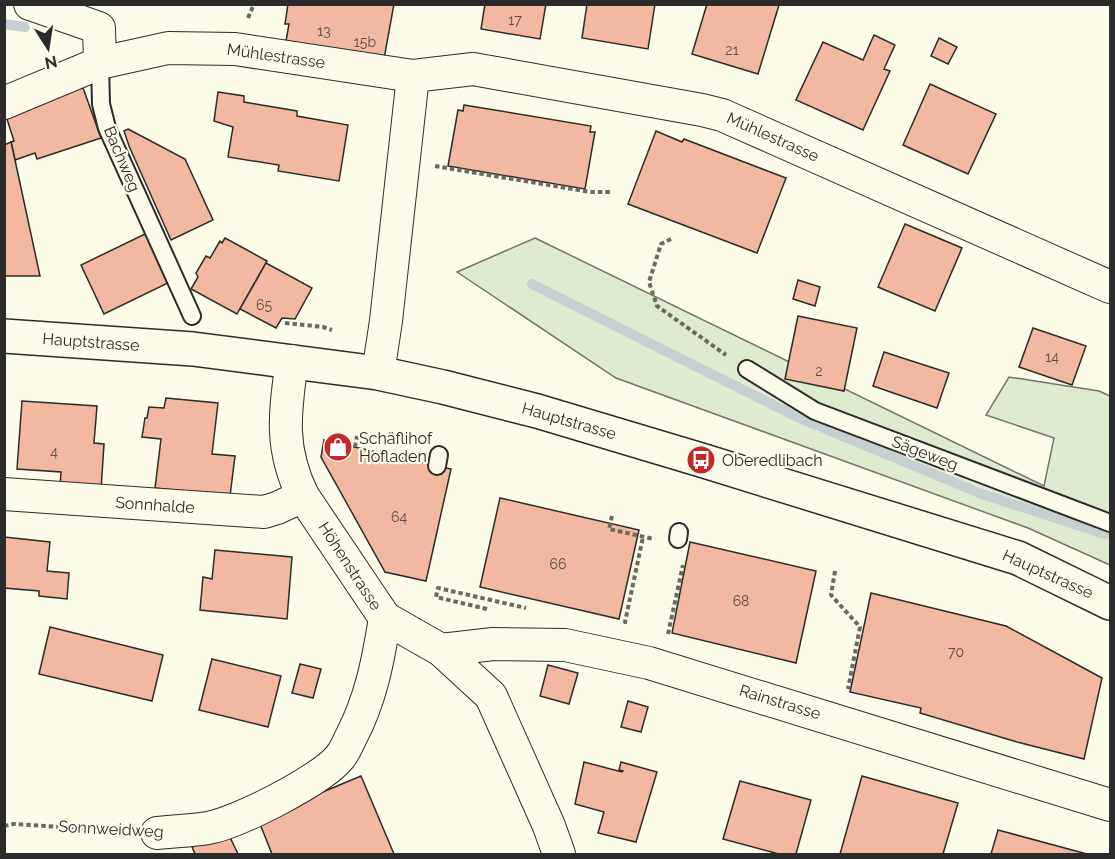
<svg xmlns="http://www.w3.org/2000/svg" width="1115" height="859" font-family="Raleway,sans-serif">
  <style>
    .green { fill: #deebd1; stroke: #74746e; stroke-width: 1.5 }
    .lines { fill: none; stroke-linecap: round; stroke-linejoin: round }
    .stream { stroke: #c7d0d0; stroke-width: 10 }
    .building { fill: #f2b8a0; stroke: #2b2b2b; stroke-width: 1.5 }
    .lane-casing { stroke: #2b2b2b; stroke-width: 20 }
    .street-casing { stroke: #2b2b2b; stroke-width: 34 }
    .secondary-casing { stroke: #2b2b2b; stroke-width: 36 }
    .path { stroke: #6a6964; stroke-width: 4; stroke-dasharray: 4.5 3; stroke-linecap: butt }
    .lane { stroke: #fdfbea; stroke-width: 16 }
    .street { stroke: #fdfbea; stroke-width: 32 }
    .secondary { stroke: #fdfbea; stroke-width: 33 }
    .labels { text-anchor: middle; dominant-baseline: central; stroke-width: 4.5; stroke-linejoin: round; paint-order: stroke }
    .number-label { font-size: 14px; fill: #5d4e48 }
    .street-label { font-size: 16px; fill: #2b2b2b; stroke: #fdfbea }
    .poi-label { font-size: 16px; fill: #2b2b2b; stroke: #fdfbea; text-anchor: start }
  </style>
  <rect width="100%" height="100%" fill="#fdfbea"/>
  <path class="green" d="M535 238 1044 486 1054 438 986 415 1009 377 1099 391 1110 396V565L1028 528 616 378 457 272Z"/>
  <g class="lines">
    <g class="stream">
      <path d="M4 24 25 27"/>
      <path d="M532 284 799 418 982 494 1105 534"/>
    </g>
  </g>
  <g class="building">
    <path d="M288 4H394L384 59 286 41 289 24H285Z"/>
    <path d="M485 4H546L540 39 481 29Z"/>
    <path d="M587 4H655L648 49 582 38Z"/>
    <path d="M707 4 779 5 758 74 692 54Z"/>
    <path d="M874 35 895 45 884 69 890 71 863 130 796 100 823 42 863 60Z"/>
    <path d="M939 38 957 47 948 64 931 56Z"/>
    <path d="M930 84 996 114 968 174 903 145Z"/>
    <path d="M82 85 101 138 37 159 35 153 15 160 11 142 14 141 6 116Z"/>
    <path d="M218 92 244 96V102L297 111V116L348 125 339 181 278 171 279 165 228 157 233 127 214 121Z"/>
    <path d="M464 105 591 126 590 132H595L585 189 448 166 458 110 463 111Z"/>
    <path d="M128 129 185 159 213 220 171 240 129 146 124 131Z"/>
    <path d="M656 131 682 142 684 139 786 178 757 253 628 204Z"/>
    <path d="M11 142 15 160 40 276H4V145Z"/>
    <path d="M905 224 962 248 935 311 878 287Z"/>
    <path d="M147 233 170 282 104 314 81 265Z"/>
    <path d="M225 238 267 261 237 314 191 289 198 277 196 273 206 256 210 258 220 241 222 243Z"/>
    <path d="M266 263 312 288 295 319 282 318 276 328 240 309Z"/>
    <path d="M798 280 820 287 815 306 793 299Z"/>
    <path d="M798 316 857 328 844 391 785 379Z"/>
    <path d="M1033 328 1086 346 1072 385 1019 367Z"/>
    <path d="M884 352 949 373 937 408 873 386Z"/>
    <path d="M166 398 218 403 212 454 235 456 230 496 155 488 161 439 142 437 145 418H147L149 407 164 408Z"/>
    <path d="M22 401 97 406 94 443 104 444 101 490 60 487 61 472 17 469Z"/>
    <path d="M324 440 451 469 426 581 385 572 321 457Z"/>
    <path d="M500 498 639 530 619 619 480 587Z"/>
    <path d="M4 537 50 542 47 571 69 573 67 599 39 596V591L4 588Z"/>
    <path d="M690 542 816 571 796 663 672 633Z"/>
    <path d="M215 550 292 557 287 619 200 610 203 577 212 579Z"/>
    <path d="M871 593 1006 626 1102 678 1084 759 1017 742 920 713 921 708 850 692Z"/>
    <path d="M50 627 163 655 152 701 39 674Z"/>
    <path d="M212 659 281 676 268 727 199 710Z"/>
    <path d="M300 664 321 669 313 698 292 693Z"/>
    <path d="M548 665 578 673 569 704 540 696Z"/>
    <path d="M628 701 648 707 641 732 621 727Z"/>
    <path d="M584 762 622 772 623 771 619 770 621 762 657 772 636 842 598 833 604 812 575 804Z"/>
    <path d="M361 776 394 854H272L258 819Z"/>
    <path d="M862 776 958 803 943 854H840Z"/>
    <path d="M740 781 811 800 796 854H779L723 839Z"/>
    <path d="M998 830 1087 854H991Z"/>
    <path d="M227 831 238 854H195L192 847Z"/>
  </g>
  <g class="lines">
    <g class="lane-casing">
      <g id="lane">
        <path d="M100 63 101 104 107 128 192 316"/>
        <path d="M747 369 815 411 1110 523"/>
        <path d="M437 466 439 455"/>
        <path d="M678 539 679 532"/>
      </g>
    </g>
    <g class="street-casing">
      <g id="street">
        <path d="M30 4 99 28 100 63"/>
        <path d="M4 103 100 63 168 48 235 49 413 76 473 69 702 110 722 115 1110 287"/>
        <path d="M292 361C285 412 279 447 303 496L385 618 441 650 491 696 549 826 559 854"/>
        <path d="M378 373 386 321 413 76"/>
        <path d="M4 494 264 512 277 508 303 496"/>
        <path d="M441 650 493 644 565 645 649 663 1110 805"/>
        <path d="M157 833C174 831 191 831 208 828 237 823 322 780 340 757 345 751 348 743 351 737 371 699 378 661 385 618"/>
      </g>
    </g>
    <g class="secondary-casing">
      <path id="secondary" d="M4 336 193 349 378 373 443 387 537 411 701 460 1018 558 1110 603"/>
    </g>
    <g class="path">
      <path d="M248 18 254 4"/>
      <path d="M435 166 590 192H612"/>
      <path d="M671 239 661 244 649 282 657 306 726 355"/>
      <path d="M285 323 323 327 332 330"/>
      <path d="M355 447 357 436"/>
      <path d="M612 516 609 529 654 539"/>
      <path d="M835 571 831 595 860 627 848 689"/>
      <path d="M487 609 436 597 438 588 526 608"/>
      <path d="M627 622H625L643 537"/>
      <path d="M668 634 683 565"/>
      <path d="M4 826 14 824 124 831"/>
    </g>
    <use href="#lane" class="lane"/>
    <use href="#street" class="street"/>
    <use href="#secondary" class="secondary"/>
  </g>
  <defs>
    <g id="shop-disc" transform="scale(1.5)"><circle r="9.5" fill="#c62828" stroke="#fdfbea"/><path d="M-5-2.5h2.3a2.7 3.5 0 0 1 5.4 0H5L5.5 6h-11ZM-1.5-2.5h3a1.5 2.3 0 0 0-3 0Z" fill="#fff"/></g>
    <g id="bus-disc" transform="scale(1.5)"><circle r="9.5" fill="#c62828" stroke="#fdfbea"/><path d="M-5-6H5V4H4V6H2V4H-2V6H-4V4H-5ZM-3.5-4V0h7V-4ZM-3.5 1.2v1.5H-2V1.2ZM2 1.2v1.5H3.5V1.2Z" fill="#fff"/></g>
  </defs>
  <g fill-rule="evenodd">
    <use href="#shop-disc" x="338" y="447"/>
    <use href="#bus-disc" x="701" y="460"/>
  </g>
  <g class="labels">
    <g class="number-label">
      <text x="515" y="20">17</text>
      <text x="324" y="31">13</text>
      <text x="365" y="42">15b</text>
      <text x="732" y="50">21</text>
      <text x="264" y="305">65</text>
      <text x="1052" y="357">14</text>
      <text x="819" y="371">2</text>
      <text x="54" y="452">4</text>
      <text x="399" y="517">64</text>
      <text x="558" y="564">66</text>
      <text x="741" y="601">68</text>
      <text x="956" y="652">70</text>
    </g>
    <g class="street-label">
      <text transform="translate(276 56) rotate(8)">Mühlestrasse</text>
      <text transform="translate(773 137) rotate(24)">Mühlestrasse</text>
      <text transform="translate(122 159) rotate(67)">Bachweg</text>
      <text transform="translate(91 342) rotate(4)">Hauptstrasse</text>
      <text transform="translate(569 421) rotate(16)">Hauptstrasse</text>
      <text transform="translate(925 453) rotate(21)">Sägeweg</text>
      <text transform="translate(155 505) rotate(4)">Sonnhalde</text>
      <text transform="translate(350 566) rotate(57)">Höhenstrasse</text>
      <text transform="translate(1048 574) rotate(24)">Hauptstrasse</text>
      <text transform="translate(780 702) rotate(17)">Rainstrasse</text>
      <text transform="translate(111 829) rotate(3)">Sonnweidweg</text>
    </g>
    <g class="poi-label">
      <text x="359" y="438">Schäflihof<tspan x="359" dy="18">Hofladen</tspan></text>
      <text x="722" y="460">Oberedlibach</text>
    </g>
  </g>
  <rect width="1115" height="859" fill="none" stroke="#2b2b2b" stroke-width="12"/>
  <g transform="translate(48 48) rotate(168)" stroke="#fdfbea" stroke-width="4.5" paint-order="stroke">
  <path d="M0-4.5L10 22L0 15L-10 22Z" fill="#2b2b2b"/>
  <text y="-9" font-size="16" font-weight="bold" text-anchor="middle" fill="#2b2b2b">N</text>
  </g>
</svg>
